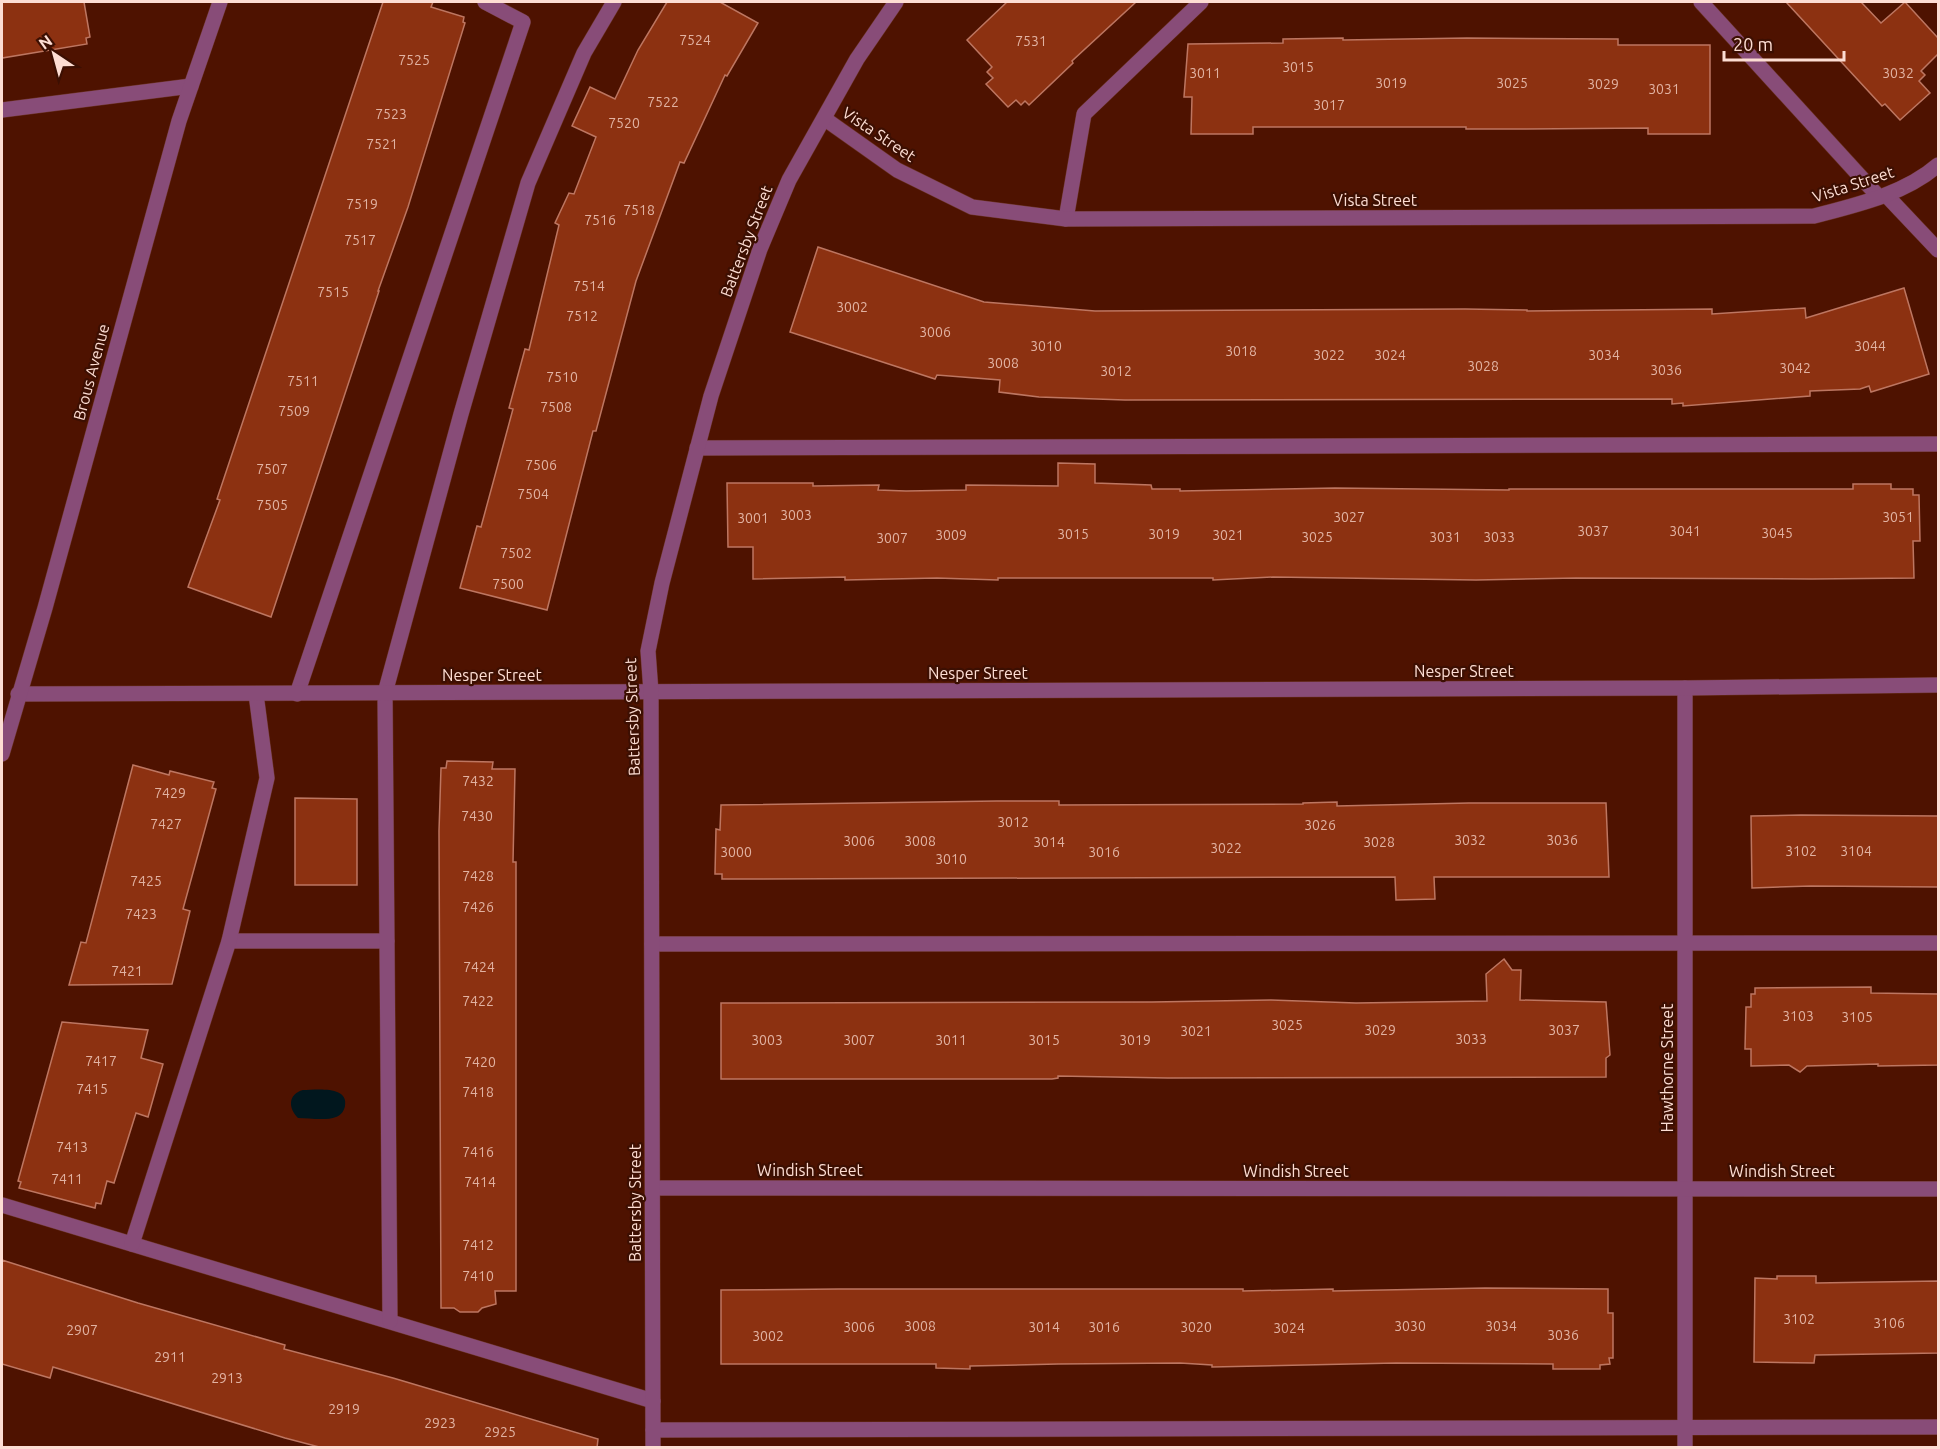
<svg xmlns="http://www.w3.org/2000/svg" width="1940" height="1449" font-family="Ubuntu,sans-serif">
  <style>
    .water { fill: #01171e }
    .building { fill: #8c3111; stroke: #bd7661; stroke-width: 1.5 }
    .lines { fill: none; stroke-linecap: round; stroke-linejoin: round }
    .service-casing { stroke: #6a3222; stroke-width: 16 }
    .minor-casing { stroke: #6a3222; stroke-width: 16 }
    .service { stroke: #884c78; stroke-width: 15 }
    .minor { stroke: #884c78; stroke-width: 15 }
    .labels { text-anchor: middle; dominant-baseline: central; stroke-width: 4.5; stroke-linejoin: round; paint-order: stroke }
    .number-label { font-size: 14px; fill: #e1b2a2 }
    .street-label { font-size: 16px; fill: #fdddd3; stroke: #3c0f02 }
  </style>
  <rect width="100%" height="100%" fill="#4e1200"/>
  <path class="water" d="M303 1090C315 1090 349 1085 345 1106 344 1111 341 1115 336 1117 326 1121 309 1118 298 1118 288 1108 288 1094 303 1090Z"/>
  <g class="building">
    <path d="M2 2H84L90 37 86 38 87 44 2 58Z"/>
    <path d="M383 2H433L431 7 464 17 463 22 465 23 408 207 378 291H379L271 617 188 587 220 500 217 499Z"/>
    <path d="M667 2H720L758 23 727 76 725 75 684 163 680 162 636 281 596 431H593L547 610 460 588 477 526 481 527 513 409 509 408 525 349 529 350 559 225 555 223 569 193 574 194 596 137 572 126 590 87 615 99 638 50Z"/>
    <path d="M1007 2H1136L1072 61 1073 63 1029 105 1025 101 1021 105 1016 100 1008 107 986 84 993 78 987 72 992 67 967 40Z"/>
    <path d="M1786 2H1861L1881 23 1905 2 1938 38V54L1921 71 1925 75 1919 81 1930 93 1900 120 1885 104 1882 106Z"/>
    <path d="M1343 38V40L1467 38 1618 39V45H1710V134H1648V128L1526 129H1466V127H1253V134H1191L1192 97H1184L1188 44 1283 43V39Z"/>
    <path d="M818 247 984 302 1095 311 1465 309 1527 310V311L1712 309V314L1805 308 1806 318 1904 288 1929 374 1871 392 1869 386 1860 389 1810 391V396L1683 406V403L1672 404V399L1125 400 1039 397 999 392 1000 380 937 375 935 379 790 332Z"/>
    <path d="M1058 463 1095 464V483L1151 485 1152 489H1180V491L1335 488 1509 490V489H1853V484H1891V489H1913V495H1919L1920 541H1913L1914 578 1812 579 1576 578 1476 580 1273 577 1213 580V578H998V580L937 578 845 580V577L753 579V547H728L727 483H813V486L879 485 878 490 906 491 966 490V485L1058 486Z"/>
    <path d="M447 761 493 762 492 769H515L513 862H516V1291H495L496 1304 482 1308 478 1312H460L454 1308H441L439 831 441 768H446Z"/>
    <path d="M133 765 169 775 170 771 214 782 212 788 216 789 183 909 190 911 172 984 69 985 81 942 86 943Z"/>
    <path d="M295 798 357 799V885H295Z"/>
    <path d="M997 801H1059V805L1303 804V803L1337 802V806L1469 803H1606L1609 877H1434L1435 899 1396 900 1395 877 722 879V874H715L716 829 720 830 721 805Z"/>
    <path d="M1801 815 1938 816V887L1811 886 1752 888 1751 816Z"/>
    <path d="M1504 959 1512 970H1521L1520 1000 1606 1002 1610 1055 1606 1058V1077L1168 1078 1058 1076V1078L1052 1079H721V1003L1152 1002 1271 1000 1356 1003 1487 1001 1486 974Z"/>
    <path d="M1871 987V993L1938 994V1065L1878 1066V1064L1807 1066 1800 1072 1789 1065 1751 1066V1049H1745L1746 1007H1751V994H1755V988Z"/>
    <path d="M62 1022 148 1030 141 1058 163 1064 148 1117 136 1113 114 1183 107 1181 101 1204 96 1203 95 1208 19 1188 21 1182 18 1181Z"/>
    <path d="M2 1260 138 1303 285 1345 284 1349 393 1378 598 1439 597 1448H323L285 1438 53 1367 50 1378 2 1364Z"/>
    <path d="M1777 1276H1816V1283L1938 1281V1353L1815 1355 1814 1363 1754 1362 1755 1278 1777 1279Z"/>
    <path d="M1485 1288 1608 1289V1313H1613V1358H1609L1610 1364 1600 1365V1369H1553V1364L1396 1363 1212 1367V1365L1180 1363 1058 1364 970 1366V1369L936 1368V1364H721V1290L839 1289H1243V1291L1333 1289V1291Z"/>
  </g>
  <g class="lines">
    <g class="service-casing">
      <g id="service">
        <path d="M1701 2 1879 197"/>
        <path d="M2 110 191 86"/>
        <path d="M1886 195 1938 250"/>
        <path d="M1066 219 1084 114 1201 2"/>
        <path d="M697 448 1938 444"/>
        <path d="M297 694 523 22 485 2"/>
        <path d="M229 941H387"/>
        <path d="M652 944 1938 943"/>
        <path d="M2 1205 653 1401"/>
        <path d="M132 1244 229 941 267 778 256 694"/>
        <path d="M390 1321 385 693 461 414 528 183 584 53 614 2"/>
        <path d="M653 1430 1938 1427"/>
      </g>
    </g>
    <g class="minor-casing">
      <g id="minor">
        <path d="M825 119 897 170 972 207 1066 219 1814 216C1856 205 1905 194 1938 165"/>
        <path d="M1685 688V1448"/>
        <path d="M18 694 1685 688 1938 685"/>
        <path d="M2 754 45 608 179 121 220 2"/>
        <path d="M654 1188 1938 1189"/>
        <path d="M653 1448 651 692 648 651 662 583 711 396 760 249 789 180 857 59 896 2"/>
      </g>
    </g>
    <use href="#service" class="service"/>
    <use href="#minor" class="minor"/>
  </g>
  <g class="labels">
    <g class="number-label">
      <text x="695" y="40">7524</text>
      <text x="1031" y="41">7531</text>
      <text x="414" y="60">7525</text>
      <text x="1298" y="67">3015</text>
      <text x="1205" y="73">3011</text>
      <text x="1898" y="73">3032</text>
      <text x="1391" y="83">3019</text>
      <text x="1512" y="83">3025</text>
      <text x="1603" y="84">3029</text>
      <text x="1664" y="89">3031</text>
      <text x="663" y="102">7522</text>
      <text x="1329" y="105">3017</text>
      <text x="391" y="114">7523</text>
      <text x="624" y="123">7520</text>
      <text x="382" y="144">7521</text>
      <text x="362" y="204">7519</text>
      <text x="639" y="210">7518</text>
      <text x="600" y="220">7516</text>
      <text x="360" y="240">7517</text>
      <text x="589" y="286">7514</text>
      <text x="333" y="292">7515</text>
      <text x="852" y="307">3002</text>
      <text x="582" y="316">7512</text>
      <text x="935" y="332">3006</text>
      <text x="1046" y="346">3010</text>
      <text x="1870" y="346">3044</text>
      <text x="1241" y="351">3018</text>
      <text x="1329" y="355">3022</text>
      <text x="1390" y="355">3024</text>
      <text x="1604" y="355">3034</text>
      <text x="1003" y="363">3008</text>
      <text x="1483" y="366">3028</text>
      <text x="1795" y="368">3042</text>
      <text x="1666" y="370">3036</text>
      <text x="1116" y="371">3012</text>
      <text x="562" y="377">7510</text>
      <text x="303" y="381">7511</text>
      <text x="556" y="407">7508</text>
      <text x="294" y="411">7509</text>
      <text x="541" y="465">7506</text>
      <text x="272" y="469">7507</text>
      <text x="533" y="494">7504</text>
      <text x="272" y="505">7505</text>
      <text x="796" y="515">3003</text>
      <text x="1349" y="517">3027</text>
      <text x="1898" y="517">3051</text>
      <text x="753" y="518">3001</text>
      <text x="1593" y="531">3037</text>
      <text x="1685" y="531">3041</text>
      <text x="1777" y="533">3045</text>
      <text x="1073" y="534">3015</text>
      <text x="1164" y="534">3019</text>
      <text x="951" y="535">3009</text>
      <text x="1228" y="535">3021</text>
      <text x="1317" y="537">3025</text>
      <text x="1445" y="537">3031</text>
      <text x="1499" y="537">3033</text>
      <text x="892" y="538">3007</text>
      <text x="516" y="553">7502</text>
      <text x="508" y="584">7500</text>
      <text x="478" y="781">7432</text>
      <text x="170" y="793">7429</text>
      <text x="477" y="816">7430</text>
      <text x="1013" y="822">3012</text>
      <text x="166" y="824">7427</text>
      <text x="1320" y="825">3026</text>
      <text x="1470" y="840">3032</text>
      <text x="1562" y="840">3036</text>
      <text x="859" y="841">3006</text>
      <text x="920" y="841">3008</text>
      <text x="1049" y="842">3014</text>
      <text x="1379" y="842">3028</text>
      <text x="1226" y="848">3022</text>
      <text x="1801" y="851">3102</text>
      <text x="1856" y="851">3104</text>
      <text x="736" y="852">3000</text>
      <text x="1104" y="852">3016</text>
      <text x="951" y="859">3010</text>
      <text x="478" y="876">7428</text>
      <text x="146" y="881">7425</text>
      <text x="478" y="907">7426</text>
      <text x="141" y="914">7423</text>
      <text x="479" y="967">7424</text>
      <text x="127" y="971">7421</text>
      <text x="478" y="1001">7422</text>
      <text x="1798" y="1016">3103</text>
      <text x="1857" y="1017">3105</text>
      <text x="1287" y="1025">3025</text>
      <text x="1380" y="1030">3029</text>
      <text x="1564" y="1030">3037</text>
      <text x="1196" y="1031">3021</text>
      <text x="1471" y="1039">3033</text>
      <text x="767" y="1040">3003</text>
      <text x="859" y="1040">3007</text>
      <text x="951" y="1040">3011</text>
      <text x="1044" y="1040">3015</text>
      <text x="1135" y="1040">3019</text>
      <text x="101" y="1061">7417</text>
      <text x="480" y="1062">7420</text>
      <text x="92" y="1089">7415</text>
      <text x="478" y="1092">7418</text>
      <text x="72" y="1147">7413</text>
      <text x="478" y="1152">7416</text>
      <text x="67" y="1179">7411</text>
      <text x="480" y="1182">7414</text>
      <text x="478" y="1245">7412</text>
      <text x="478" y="1276">7410</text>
      <text x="1799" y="1319">3102</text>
      <text x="1889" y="1323">3106</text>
      <text x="920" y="1326">3008</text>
      <text x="1410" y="1326">3030</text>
      <text x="1501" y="1326">3034</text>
      <text x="859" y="1327">3006</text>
      <text x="1044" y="1327">3014</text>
      <text x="1104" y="1327">3016</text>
      <text x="1196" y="1327">3020</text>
      <text x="1289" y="1328">3024</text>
      <text x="82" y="1330">2907</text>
      <text x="1563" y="1335">3036</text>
      <text x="768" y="1336">3002</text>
      <text x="170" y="1357">2911</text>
      <text x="227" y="1378">2913</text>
      <text x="344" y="1409">2919</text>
      <text x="440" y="1423">2923</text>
      <text x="500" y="1432">2925</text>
    </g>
    <g class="street-label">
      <text transform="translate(879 134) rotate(34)">Vista Street</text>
      <text transform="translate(1853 184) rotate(-18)">Vista Street</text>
      <text x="1375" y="200">Vista Street</text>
      <text transform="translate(746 241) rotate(-69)">Battersby Street</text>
      <text transform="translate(91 372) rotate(-75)">Brous Avenue</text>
      <text x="1464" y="671">Nesper Street</text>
      <text x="978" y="673">Nesper Street</text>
      <text x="492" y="675">Nesper Street</text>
      <text transform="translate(632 717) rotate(-92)">Battersby Street</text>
      <text transform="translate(1667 1068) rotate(-90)">Hawthorne Street</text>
      <text x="810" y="1170">Windish Street</text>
      <text x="1296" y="1171">Windish Street</text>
      <text x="1782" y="1171">Windish Street</text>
      <text transform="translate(635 1203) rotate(-90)">Battersby Street</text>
    </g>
  </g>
  <rect width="1940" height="1449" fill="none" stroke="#fdddd3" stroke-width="6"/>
  <g transform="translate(54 54) rotate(324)" stroke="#3c0f02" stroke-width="4.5" paint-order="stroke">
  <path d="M0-4.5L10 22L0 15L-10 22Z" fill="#fdddd3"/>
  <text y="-9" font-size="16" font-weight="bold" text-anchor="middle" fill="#fdddd3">N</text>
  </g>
  <path d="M1724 51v9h120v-9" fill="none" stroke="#fdddd3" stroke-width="3"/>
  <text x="1733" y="51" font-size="18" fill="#fdddd3" stroke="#3c0f02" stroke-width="4.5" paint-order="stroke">20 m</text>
</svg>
